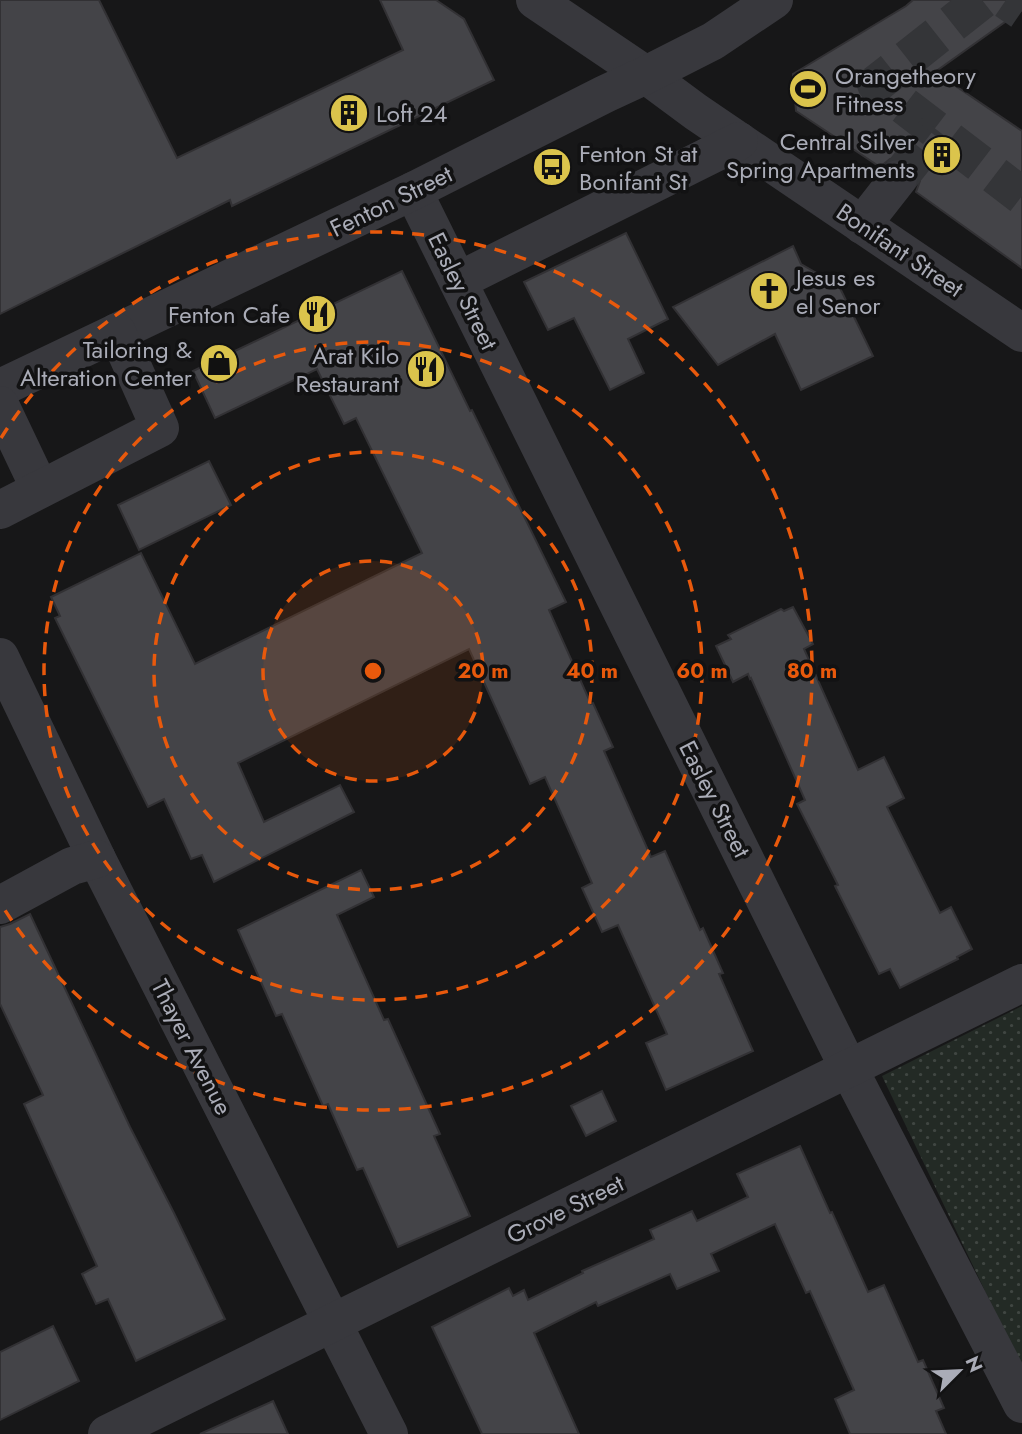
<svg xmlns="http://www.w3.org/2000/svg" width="1022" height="1434" font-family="Jost,sans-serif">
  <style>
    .garden { fill: url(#garden-dots) }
    .building { fill: #444448; stroke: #323134; stroke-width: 2 }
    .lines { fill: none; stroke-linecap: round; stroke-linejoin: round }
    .minor-tunnel { stroke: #343538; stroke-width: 38; stroke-dasharray: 38 19; stroke-linecap: butt }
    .minor { stroke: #38383d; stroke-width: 38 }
    .ring { fill: none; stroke: #e8590c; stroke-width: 3.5; stroke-dasharray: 12 9 }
    .labels { text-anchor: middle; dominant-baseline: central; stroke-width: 7; stroke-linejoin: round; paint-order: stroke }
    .poi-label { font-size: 24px; fill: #aaacb7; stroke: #121213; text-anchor: start }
    .street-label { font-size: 24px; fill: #aaacb7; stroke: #121213 }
    .centre { fill: #e8590c; stroke: #121213; stroke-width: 3.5 }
    .ring-label { font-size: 21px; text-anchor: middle; font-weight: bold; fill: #e8590c; stroke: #121213; stroke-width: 7; stroke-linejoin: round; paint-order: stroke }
  </style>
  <defs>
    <pattern id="garden-dots" width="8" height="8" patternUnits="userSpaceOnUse" patternTransform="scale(1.75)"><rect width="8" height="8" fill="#232a25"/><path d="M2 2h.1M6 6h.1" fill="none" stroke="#404642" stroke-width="1.8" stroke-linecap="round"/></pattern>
  </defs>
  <rect width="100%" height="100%" fill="#171718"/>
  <path class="garden" d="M1022 1006V1368L882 1076Z"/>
  <g class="building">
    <path d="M0 0H99L177 158 403 50 380 0H436L464 19 494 80 232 206 230 200 0 314Z"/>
    <path d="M913 0H1022V10L935 72 1022 131V268L916 192 920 181 918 171 911 161 902 158 890 159 880 167 796 111 793 74 906 6Z"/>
    <path d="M626 233 668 319 628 339 644 373 610 390 574 318 548 330 524 282Z"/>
    <path d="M793 246 801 264 839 286 873 356 801 390 775 334 718 365 673 307Z"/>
    <path d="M402 271 470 411 472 410 566 602 549 610 591 704 593 703 613 747 604 751 651 857 665 851 700 930 703 928 723 973 719 974 753 1051 666 1090 646 1043 667 1034 618 925 602 932 582 888 592 883 545 777 530 784 469 649 238 763 264 822 340 785 354 812 214 882 202 855 191 859 164 799 148 807 55 618 60 616 51 597 141 553 195 664 422 553 356 418 344 424 317 369 215 418 193 371Z"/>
    <path d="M209 461 231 505 139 550 118 505Z"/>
    <path d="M793 607 813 644 804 649 858 770 884 757 904 798 887 807 940 913 951 907 972 949 957 957 958 959 900 988 890 969 879 974 835 886 838 885 797 804 805 800 751 678 750 679 748 674 733 682 716 646 731 639 728 635 781 609 784 611Z"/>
    <path d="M361 870 374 897 337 915 384 1020 388 1019 440 1134 434 1136 470 1216 398 1247 363 1168 357 1170 328 1104 323 1106 282 1014 276 1016 238 930Z"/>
    <path d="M30 914 130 1127 174 1213 225 1319 136 1361 108 1299 96 1304 82 1274 97 1266 24 1104 43 1095 0 1004V927L10 924Z"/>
    <path d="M602 1091 616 1121 586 1136 571 1106Z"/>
    <path d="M800 1146 830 1213 832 1212 868 1292 884 1285 918 1362 923 1360 944 1408 936 1411 946 1434H850L835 1399 854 1390 810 1291 806 1293 775 1224 711 1254 719 1271 677 1289 670 1274 598 1306 596 1302 534 1333 579 1434H482L432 1327 509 1288 513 1296 524 1290 528 1300 583 1273 582 1271 654 1239 650 1230 692 1211 697 1221 748 1197 737 1174Z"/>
    <path d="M53 1326 79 1381 0 1420V1352Z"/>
    <path d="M273 1401 288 1434H200Z"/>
  </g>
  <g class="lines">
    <g class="minor-tunnel">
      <path d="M982 0 876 84 1022 196"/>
      <path d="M1006 0 1022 11"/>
      <path d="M898 179 937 130"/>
    </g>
    <g class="minor">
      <path d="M535 0 646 75 696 112 1022 333"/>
      <path d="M413 191 849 1069 1022 1404"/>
      <path d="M862 225 898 179"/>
      <path d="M458 281 739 141"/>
      <path d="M0 388 413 191 605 94 646 75 713 41 774 0"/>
      <path d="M0 405 40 489"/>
      <path d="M0 510 160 428 117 332"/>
      <path d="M0 657 97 859 389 1434"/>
      <path d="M0 905 72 866 97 859"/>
      <path d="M107 1434 1022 983"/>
    </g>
  </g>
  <circle cx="373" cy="671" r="110" fill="#e8590c" fill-opacity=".12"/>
  <g class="ring">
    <circle cx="373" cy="671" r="110"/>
    <circle cx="373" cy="671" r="219"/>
    <circle cx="373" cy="671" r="329"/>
    <path d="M1 438A439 439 0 1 1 1 904"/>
  </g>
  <defs>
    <g id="stadium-disc" transform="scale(2.0125)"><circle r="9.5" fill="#dbc44c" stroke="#121213"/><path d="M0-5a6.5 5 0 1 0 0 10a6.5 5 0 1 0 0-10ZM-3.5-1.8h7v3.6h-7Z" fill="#111"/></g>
    <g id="building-disc" transform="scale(2.0125)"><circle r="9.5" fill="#dbc44c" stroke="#121213"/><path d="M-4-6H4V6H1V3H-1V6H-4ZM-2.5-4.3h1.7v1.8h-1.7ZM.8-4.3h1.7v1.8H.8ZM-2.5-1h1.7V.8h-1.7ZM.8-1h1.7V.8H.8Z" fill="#111"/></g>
    <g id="bus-disc" transform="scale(2.0125)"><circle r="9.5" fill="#dbc44c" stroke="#121213"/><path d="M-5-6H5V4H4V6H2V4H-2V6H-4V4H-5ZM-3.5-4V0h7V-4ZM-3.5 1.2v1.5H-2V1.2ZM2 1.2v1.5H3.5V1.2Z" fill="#111"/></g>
    <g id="church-disc" transform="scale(2.0125)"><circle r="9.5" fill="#dbc44c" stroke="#121213"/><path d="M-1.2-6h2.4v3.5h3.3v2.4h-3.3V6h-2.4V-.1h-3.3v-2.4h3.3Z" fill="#111"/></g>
    <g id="restaurant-disc" transform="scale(2.0125)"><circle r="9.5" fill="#dbc44c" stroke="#121213"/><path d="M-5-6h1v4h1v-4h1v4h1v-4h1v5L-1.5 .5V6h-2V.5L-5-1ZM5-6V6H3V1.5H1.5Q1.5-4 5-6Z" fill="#111"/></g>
    <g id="shop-disc" transform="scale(2.0125)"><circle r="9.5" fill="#dbc44c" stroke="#121213"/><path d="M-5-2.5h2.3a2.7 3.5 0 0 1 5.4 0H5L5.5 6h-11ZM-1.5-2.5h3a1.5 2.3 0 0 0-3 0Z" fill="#111"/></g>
  </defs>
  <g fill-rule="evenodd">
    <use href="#stadium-disc" x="808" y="89"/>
    <use href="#building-disc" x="349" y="113"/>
    <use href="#building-disc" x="942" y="155"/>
    <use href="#bus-disc" x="552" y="167"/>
    <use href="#church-disc" x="769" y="291"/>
    <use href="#restaurant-disc" x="317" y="314"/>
    <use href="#shop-disc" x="219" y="363"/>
    <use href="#restaurant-disc" x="426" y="369"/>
  </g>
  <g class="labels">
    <g class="poi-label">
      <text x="835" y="75">Orangetheory<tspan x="835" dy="28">Fitness</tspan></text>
      <text x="376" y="113">Loft 24</text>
      <text x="915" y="141" text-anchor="end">Central Silver<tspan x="915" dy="28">Spring Apartments</tspan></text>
      <text x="579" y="153">Fenton St at<tspan x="579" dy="28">Bonifant St</tspan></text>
      <text x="796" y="277">Jesus es<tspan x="796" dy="28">el Senor</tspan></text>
      <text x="290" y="314" text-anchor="end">Fenton Cafe</text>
      <text x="192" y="349" text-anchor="end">Tailoring &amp;<tspan x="192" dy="28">Alteration Center</tspan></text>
      <text x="399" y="355" text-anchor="end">Arat Kilo<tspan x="399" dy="28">Restaurant</tspan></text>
    </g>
    <g class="street-label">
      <text transform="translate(391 201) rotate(-26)">Fenton Street</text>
      <text transform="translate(900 250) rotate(34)">Bonifant Street</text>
      <text transform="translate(463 291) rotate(64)">Easley Street</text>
      <text transform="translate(715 799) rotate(63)">Easley Street</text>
      <text transform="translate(192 1047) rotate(63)">Thayer Avenue</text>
      <text transform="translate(565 1209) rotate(-26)">Grove Street</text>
    </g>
  </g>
  <circle cx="373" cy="671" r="10" class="centre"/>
  <g class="ring-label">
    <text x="483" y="678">20 m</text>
    <text x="592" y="678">40 m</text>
    <text x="702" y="678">60 m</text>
    <text x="812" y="678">80 m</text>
  </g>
  <g transform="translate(959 1371) rotate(66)" stroke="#121213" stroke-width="5" paint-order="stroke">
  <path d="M0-5L12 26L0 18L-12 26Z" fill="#aaacb7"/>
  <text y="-10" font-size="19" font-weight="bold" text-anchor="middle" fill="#aaacb7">N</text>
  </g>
</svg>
